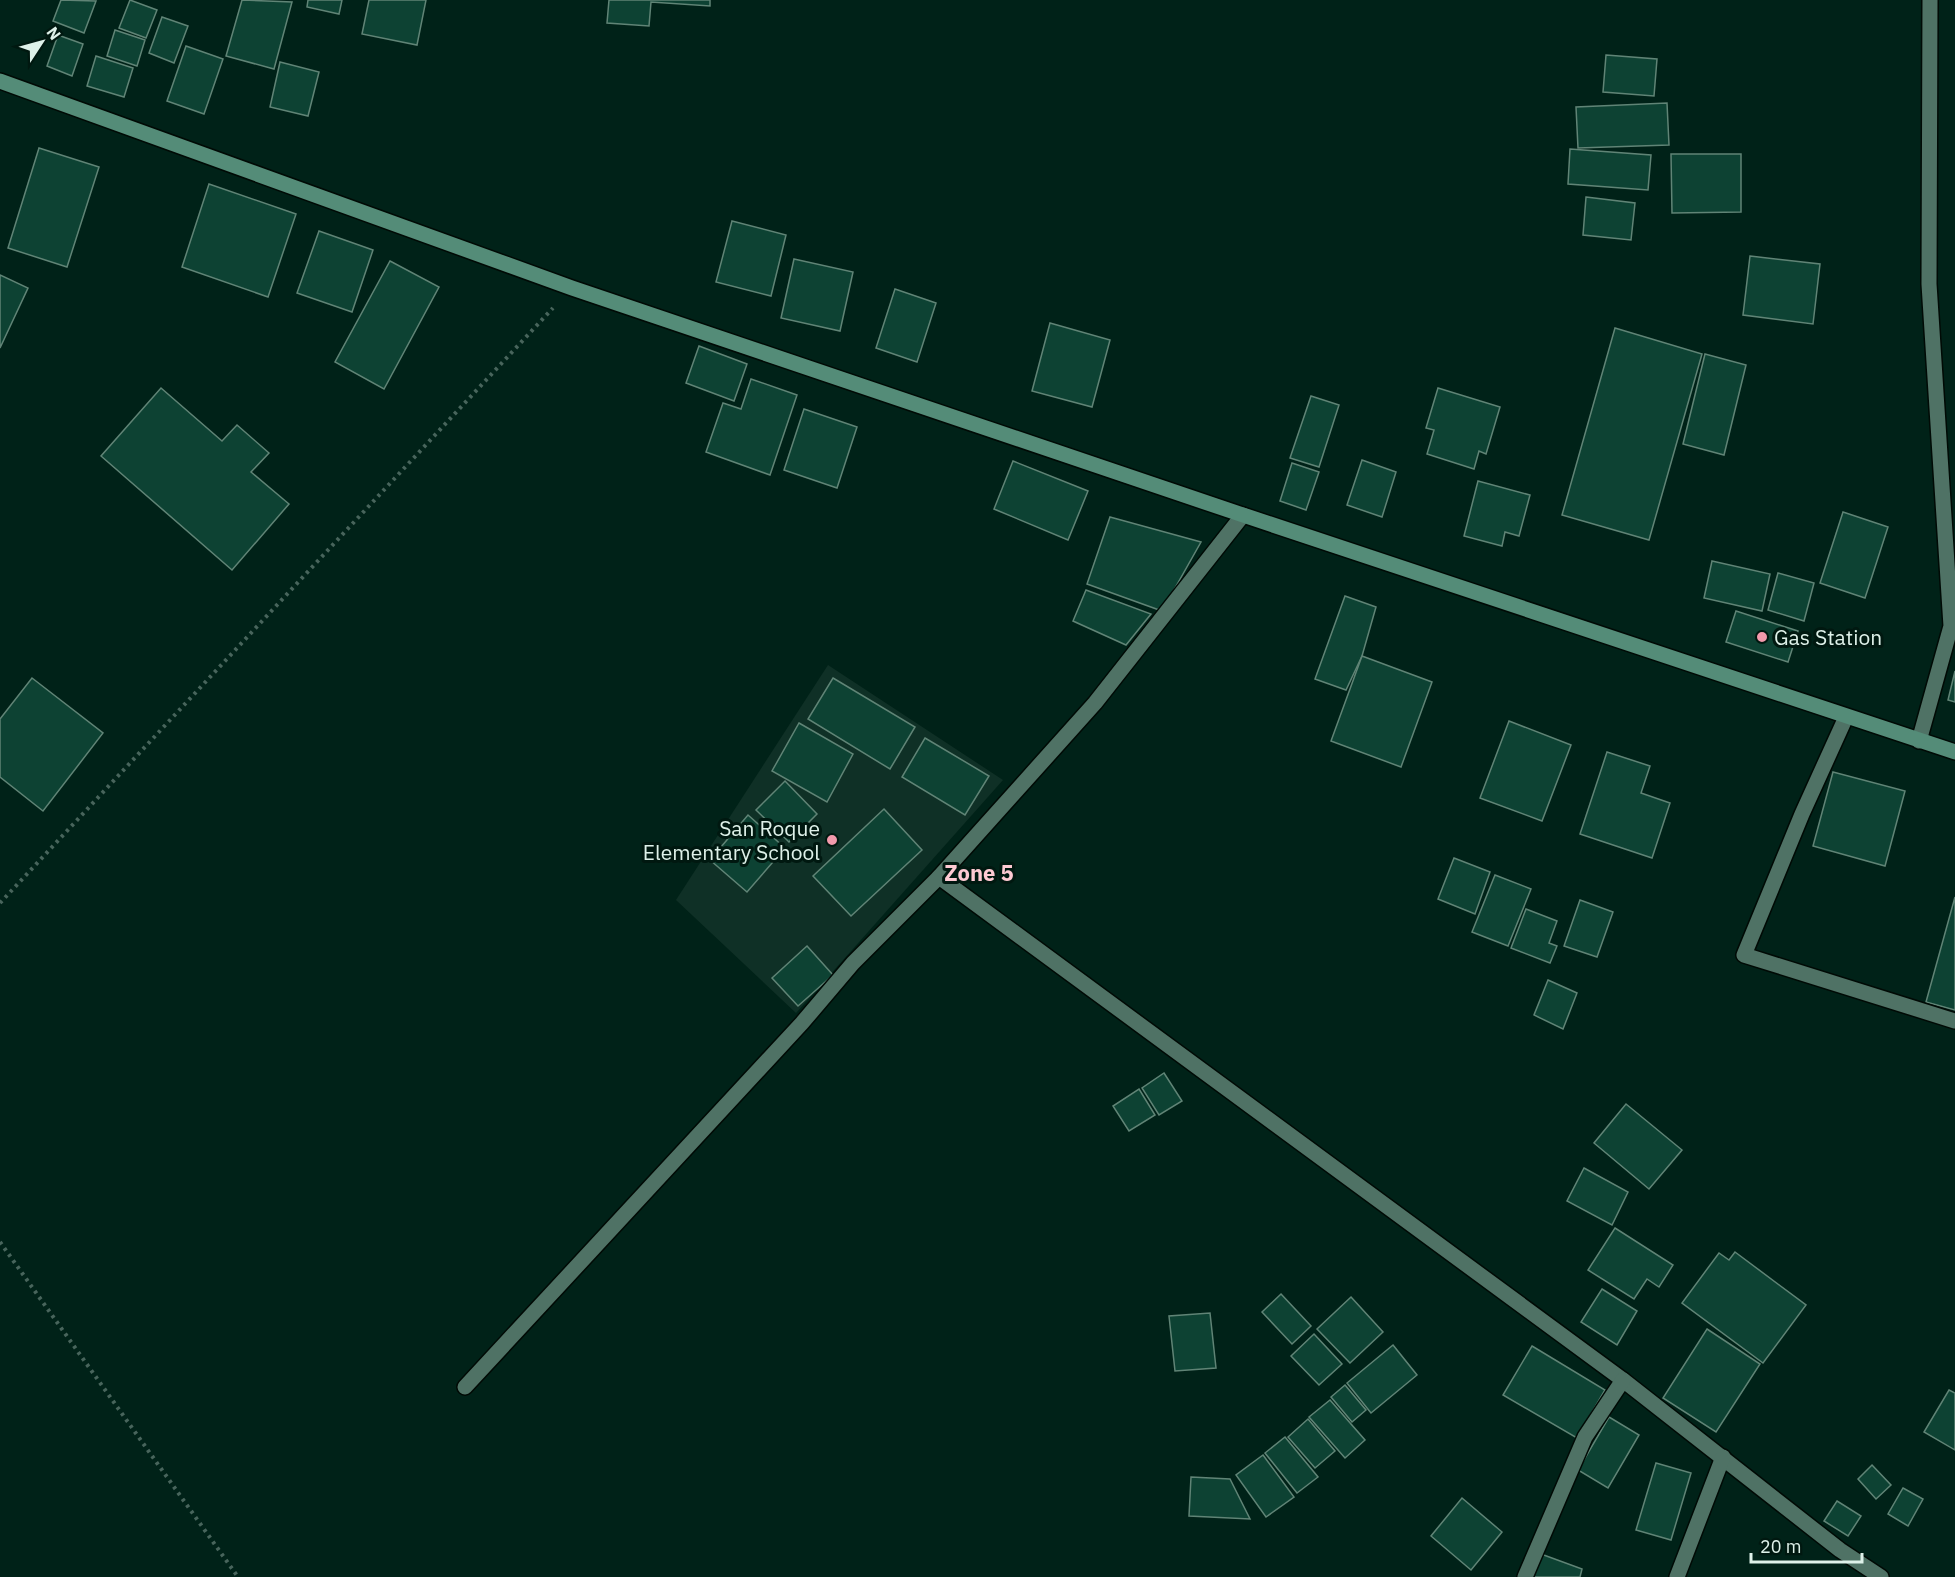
<svg xmlns="http://www.w3.org/2000/svg" width="1955" height="1577" font-family="'IBM Plex Sans',sans-serif">
  <style>
    .built { fill: #0f3026 }
    .building { fill: #0d4233; stroke: #608476; stroke-width: 1.5 }
    .lines { fill: none; stroke-linecap: round; stroke-linejoin: round }
    .street-casing { stroke: #000a05; stroke-width: 18 }
    .secondary-casing { stroke: #000a05; stroke-width: 18 }
    .path { stroke: #48655c; stroke-width: 4; stroke-dasharray: 3 4.5; stroke-linecap: butt }
    .street { stroke: #4f7265; stroke-width: 15 }
    .secondary { stroke: #548c78; stroke-width: 15 }
    .poi-dot { fill: #f29aac; stroke: #001810; stroke-width: 2 }
    .labels { text-anchor: middle; dominant-baseline: central; stroke-width: 6; stroke-linejoin: round; paint-order: stroke }
    .poi-label { font-size: 21px; fill: #def1e9; stroke: #001810; text-anchor: start }
    .neighbourhood-label { font-size: 22px; font-weight: bold; fill: #fecad3; stroke: #001810 }
  </style>
  <rect width="100%" height="100%" fill="#002218"/>
  <path class="built" d="M828 665 1003 780 796 1013 676 900Z"/>
  <g class="building">
    <path d="M61 0 96 1 84 33 53 21Z"/>
    <path d="M130 0 157 10 146 38 119 28Z"/>
    <path d="M242 0 292 2 274 69 226 56Z"/>
    <path d="M308 0H342L339 14 307 7Z"/>
    <path d="M369 0H426L417 45 362 34Z"/>
    <path d="M609 0H710V6L651 2 649 26 607 23Z"/>
    <path d="M162 17 188 26 174 63 149 53Z"/>
    <path d="M115 30 145 40 137 66 107 56Z"/>
    <path d="M58 35 83 44 72 76 47 66Z"/>
    <path d="M186 46 223 59 204 114 167 101Z"/>
    <path d="M1606 55 1657 59 1654 96 1603 92Z"/>
    <path d="M96 56 133 68 124 97 87 86Z"/>
    <path d="M280 62 319 72 308 116 270 107Z"/>
    <path d="M1667 103 1669 145 1578 148 1576 107Z"/>
    <path d="M39 148 99 167 67 267 8 248Z"/>
    <path d="M1570 149 1651 155 1648 190 1568 184Z"/>
    <path d="M1671 154H1741V212L1672 213Z"/>
    <path d="M209 184 296 214 268 297 182 267Z"/>
    <path d="M1586 197 1635 203 1631 240 1583 235Z"/>
    <path d="M732 221 786 235 771 296 716 282Z"/>
    <path d="M319 231 373 250 352 312 297 293Z"/>
    <path d="M1750 256 1820 264 1813 324 1743 315Z"/>
    <path d="M794 259 853 272 840 331 781 318Z"/>
    <path d="M390 261 439 287 384 389 335 362Z"/>
    <path d="M0 275 28 288 0 348Z"/>
    <path d="M895 289 936 303 917 362 876 348Z"/>
    <path d="M1050 323 1110 340 1092 407 1032 391Z"/>
    <path d="M1615 328 1702 354 1649 540 1562 515Z"/>
    <path d="M699 346 747 364 734 401 686 383Z"/>
    <path d="M1705 354 1746 365 1724 455 1683 444Z"/>
    <path d="M751 379 797 395 770 475 706 452 723 403 741 409Z"/>
    <path d="M161 388 222 441 237 425 269 453 251 472 289 504 232 570 101 456Z"/>
    <path d="M1438 388 1500 407 1486 454 1479 451 1474 469 1427 454 1434 430 1426 428Z"/>
    <path d="M1311 396 1339 405 1319 467 1290 458Z"/>
    <path d="M804 409 857 427 837 488 784 470Z"/>
    <path d="M1362 460 1396 472 1382 517 1347 505Z"/>
    <path d="M1013 461 1088 491 1068 540 994 509Z"/>
    <path d="M1292 463 1319 472 1306 510 1280 501Z"/>
    <path d="M1478 481 1530 495 1519 536 1505 532 1502 546 1464 536Z"/>
    <path d="M1843 512 1888 527 1865 598 1820 583Z"/>
    <path d="M1110 517 1201 542 1162 611 1087 584Z"/>
    <path d="M1712 561 1770 574 1762 611 1704 598Z"/>
    <path d="M1778 573 1814 583 1804 621 1768 610Z"/>
    <path d="M1086 590 1151 614 1126 645 1073 621Z"/>
    <path d="M1345 596 1376 607 1362 656 1346 690 1315 679Z"/>
    <path d="M1736 611 1798 631 1788 662 1726 642Z"/>
    <path d="M1362 656 1432 682 1401 767 1331 741Z"/>
    <path d="M1955 671V702L1948 700Z"/>
    <path d="M32 678 103 733 43 811 0 777V719Z"/>
    <path d="M833 678 915 727 890 769 808 719Z"/>
    <path d="M1509 721 1571 745 1542 821 1480 798Z"/>
    <path d="M799 723 853 754 827 802 772 771Z"/>
    <path d="M925 738 989 776 965 815 902 777Z"/>
    <path d="M1607 752 1650 766 1641 793 1670 803 1652 858 1580 834Z"/>
    <path d="M1833 772 1905 791 1885 866 1813 846Z"/>
    <path d="M785 781 817 814 789 842 756 810Z"/>
    <path d="M884 809 922 850 851 916 813 876Z"/>
    <path d="M748 815 785 848 747 892 710 860Z"/>
    <path d="M1454 858 1490 872 1475 914 1438 899Z"/>
    <path d="M1495 875 1531 889 1508 946 1472 932Z"/>
    <path d="M1955 897V1010L1926 1002Z"/>
    <path d="M1580 900 1613 912 1597 957 1564 946Z"/>
    <path d="M1526 909 1557 921 1549 943 1557 946 1550 963 1511 948Z"/>
    <path d="M807 946 833 975 798 1006 772 978Z"/>
    <path d="M1548 980 1577 993 1563 1029 1534 1015Z"/>
    <path d="M1164 1073 1182 1101 1159 1115 1142 1088Z"/>
    <path d="M1139 1089 1155 1115 1129 1131 1113 1106Z"/>
    <path d="M1626 1104 1682 1150 1649 1189 1594 1143Z"/>
    <path d="M1584 1168 1628 1192 1612 1225 1567 1201Z"/>
    <path d="M1615 1228 1673 1265 1659 1287 1647 1279 1634 1299 1588 1270Z"/>
    <path d="M1735 1252 1806 1305 1763 1363 1682 1303 1719 1253 1729 1260Z"/>
    <path d="M1602 1289 1637 1311 1617 1345 1581 1322Z"/>
    <path d="M1281 1294 1311 1326 1292 1344 1262 1312Z"/>
    <path d="M1351 1297 1383 1332 1350 1363 1317 1329Z"/>
    <path d="M1210 1313 1216 1368 1175 1371 1169 1316Z"/>
    <path d="M1707 1329 1760 1364 1716 1432 1663 1398Z"/>
    <path d="M1314 1334 1342 1364 1319 1385 1291 1356Z"/>
    <path d="M1393 1345 1417 1375 1371 1413 1347 1383Z"/>
    <path d="M1532 1346 1605 1390 1577 1438 1503 1395Z"/>
    <path d="M1345 1385 1366 1410 1352 1422 1331 1397Z"/>
    <path d="M1949 1390 1955 1393V1450L1924 1432Z"/>
    <path d="M1330 1400 1365 1440 1345 1458 1309 1417Z"/>
    <path d="M1609 1417 1639 1435 1608 1488 1578 1470Z"/>
    <path d="M1308 1419 1335 1451 1315 1468 1288 1437Z"/>
    <path d="M1285 1437 1318 1477 1297 1493 1265 1453Z"/>
    <path d="M1263 1455 1294 1497 1266 1517 1236 1475Z"/>
    <path d="M1656 1463 1691 1473 1671 1540 1636 1530Z"/>
    <path d="M1872 1465 1891 1485 1876 1499 1858 1479Z"/>
    <path d="M1191 1477 1230 1479 1250 1519 1189 1516Z"/>
    <path d="M1903 1488 1923 1499 1908 1526 1888 1514Z"/>
    <path d="M1462 1498 1502 1532 1471 1570 1431 1536Z"/>
    <path d="M1837 1501 1861 1516 1848 1536 1824 1521Z"/>
    <path d="M1541 1554 1582 1569 1580 1577H1532Z"/>
  </g>
  <g class="lines">
    <g class="street-casing">
      <g id="street">
        <path d="M1846 717 1802 814 1744 955 1955 1021"/>
        <path d="M1919 741 1951 626 1929 284 1930 0"/>
        <path d="M939 877 1623 1380 1840 1550 1881 1577"/>
        <path d="M465 1387 802 1023 853 963 939 877 1095 703 1243 515"/>
        <path d="M1525 1577 1585 1437 1623 1380"/>
        <path d="M1677 1577 1723 1457"/>
      </g>
    </g>
    <g class="secondary-casing">
      <path id="secondary" d="M0 81 572 288 1243 515 1955 752"/>
    </g>
    <g class="path">
      <path d="M0 903 553 308"/>
      <path d="M0 1242 238 1577"/>
    </g>
    <use href="#street" class="street"/>
    <use href="#secondary" class="secondary"/>
  </g>
  <g class="poi-dot">
    <circle cx="1762" cy="637" r="6"/>
    <circle cx="832" cy="840" r="6"/>
  </g>
  <g class="labels">
    <g class="poi-label">
      <text x="1774" y="637">Gas Station</text>
      <text x="820" y="828" text-anchor="end">San Roque<tspan x="820" dy="24">Elementary School</tspan></text>
    </g>
    <g class="neighbourhood-label">
      <text x="979" y="872">Zone 5</text>
    </g>
  </g>
  <g transform="translate(42 42) rotate(54)" stroke="#001810" stroke-width="4.5" paint-order="stroke">
  <path d="M0-4.5L10 22L0 15L-10 22Z" fill="#def1e9"/>
  <text y="-9" font-size="16" font-weight="bold" text-anchor="middle" fill="#def1e9">N</text>
  </g>
  <path d="M1751 1553v9h111v-9" fill="none" stroke="#def1e9" stroke-width="3"/>
  <text x="1760" y="1553" font-size="18" fill="#def1e9" stroke="#001810" stroke-width="4.5" paint-order="stroke">20 m</text>
</svg>
